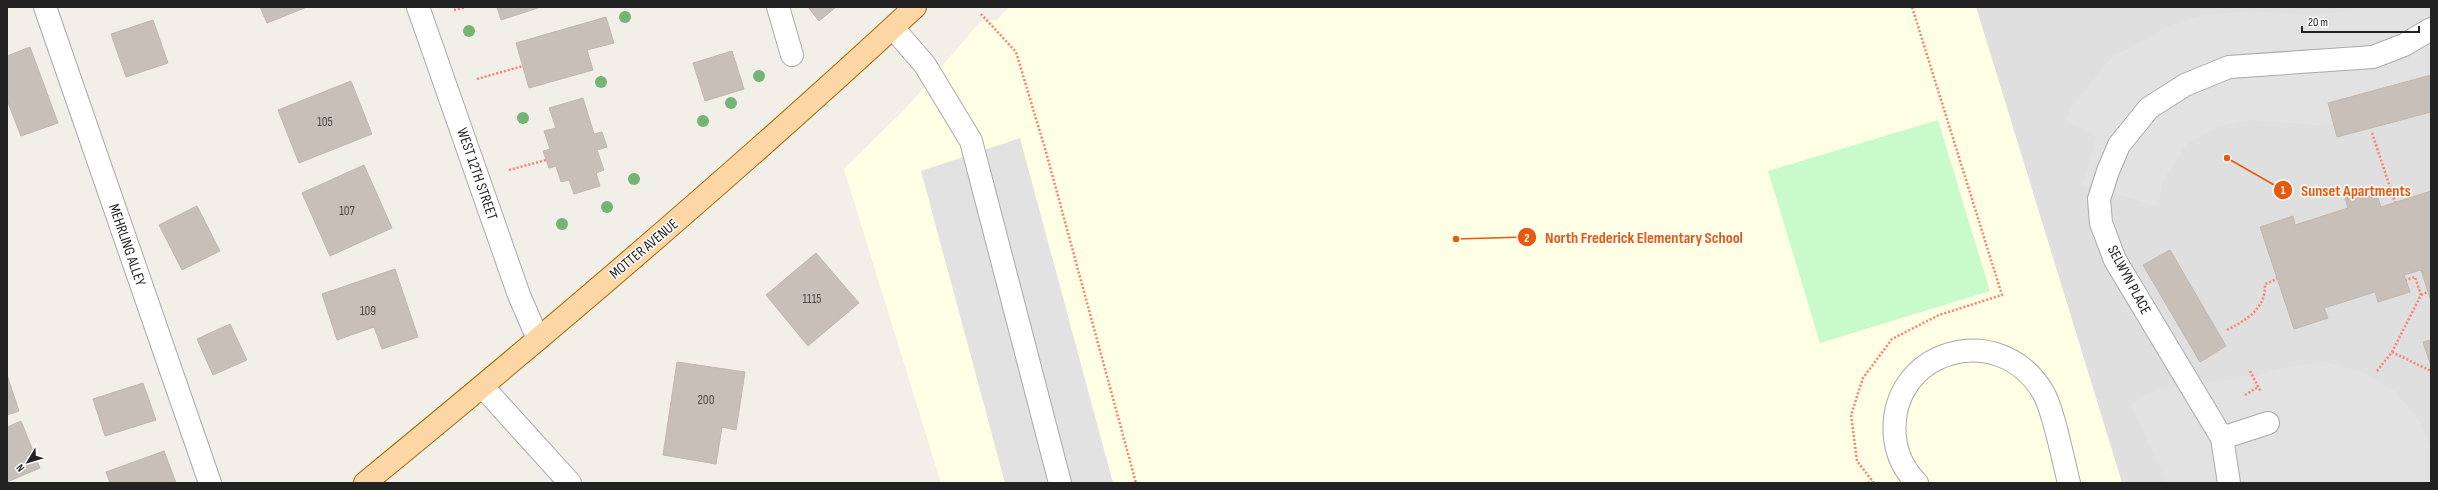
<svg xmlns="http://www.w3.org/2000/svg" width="2438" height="490" font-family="'Sofia Sans Condensed',sans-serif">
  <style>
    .residential { fill: #e0dfdf }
    .education { fill: #ffffe5 }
    .park { fill: #c8facc }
    .parking { fill: #e2e2e2 }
    .building { fill: #c7bfb8; stroke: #c4b6ab }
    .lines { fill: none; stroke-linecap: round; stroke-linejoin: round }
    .minor-casing { stroke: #a9a9a9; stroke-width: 24 }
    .major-casing { stroke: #a06b00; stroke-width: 24 }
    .path { stroke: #fa8072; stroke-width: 2.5; stroke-dasharray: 2 2; stroke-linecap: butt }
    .minor { stroke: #fff; stroke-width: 22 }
    .major { stroke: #fcd6a4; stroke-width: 22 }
    .tree { fill: #74b475 }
    .labels { text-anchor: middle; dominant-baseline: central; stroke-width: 3; stroke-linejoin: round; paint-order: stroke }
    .number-label { font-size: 13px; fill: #4b4948 }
    .street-label { font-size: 15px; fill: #222; stroke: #fff }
    .leader { fill: none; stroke: #e8590c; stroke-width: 1.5 }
    .callout-dot { fill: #e8590c; stroke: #fff; stroke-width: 1.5 }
    .mark-label { font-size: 12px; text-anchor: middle; font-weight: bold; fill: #fff }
    .callout-label { font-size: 16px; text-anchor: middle; font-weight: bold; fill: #e8590c; stroke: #fff; stroke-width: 3; stroke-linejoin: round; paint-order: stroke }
  </style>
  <rect width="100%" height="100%" fill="#f2efe9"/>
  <path class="residential" d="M1976 7H2431V483H2122Z"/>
  <path class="education" d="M1009 7H1976L2122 483H941L844 169 907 107 981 21 997 20Z"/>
  <path class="park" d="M1938 120 1990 291 1820 343 1768 171Z"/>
  <g class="parking">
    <path d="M2365 7H2431V101L2368 122 2315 125 2251 120 2215 127 2186 145 2163 180 2158 206 2083 185 2096 137 2066 120 2072 106 2111 58 2171 25 2202 15 2251 11 2301 14 2332 13Z"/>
    <path d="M1020 138 1113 483H1005L921 171Z"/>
    <path d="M2323 361 2362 372 2395 391 2421 423 2431 448V483H2167L2131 404 2155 390 2260 375 2273 370Z"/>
  </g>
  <g class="building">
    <path d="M260 7H307L267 23Z"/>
    <path d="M497 7H541L501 20Z"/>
    <path d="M808 7H836L819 21Z"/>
    <path d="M606 17 614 43 587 50 593 70 529 88 516 43Z"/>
    <path d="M153 20 168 63 126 77 111 34Z"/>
    <path d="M30 47 58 123 21 136 7 100V56Z"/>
    <path d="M732 51 744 89 705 101 693 63Z"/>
    <path d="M2431 75V112L2337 137 2328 103Z"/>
    <path d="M351 81 372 134 299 163 278 110Z"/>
    <path d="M583 98 594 134 602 132 607 147 597 150 604 170 596 173 600 186 574 194 569 180 561 182 556 166 549 168 543 151 550 149 544 131 556 128 549 108Z"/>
    <path d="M364 165 392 228 330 256 302 193Z"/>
    <path d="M2375 188 2381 207 2431 191V301L2421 270 2404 275 2410 292 2378 302 2375 292 2324 308 2328 318 2294 329 2260 227 2293 216 2295 225 2348 208 2345 198Z"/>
    <path d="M197 206 220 251 182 270 159 225Z"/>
    <path d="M2170 250 2226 346 2200 362 2143 265Z"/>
    <path d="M816 253 859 303 808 346 766 295Z"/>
    <path d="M395 269 418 337 382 349 374 327 337 340 322 294Z"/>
    <path d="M230 324 247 360 213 375 197 339Z"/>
    <path d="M2431 340V366L2423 342Z"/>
    <path d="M677 362 745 372 736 430 722 427 716 464 663 455Z"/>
    <path d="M7 375 19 411 7 415Z"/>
    <path d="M143 383 156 420 105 436 93 399Z"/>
    <path d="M21 421 40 468 7 482V427Z"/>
    <path d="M164 451 176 483H110L106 472Z"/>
  </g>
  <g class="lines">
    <g class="minor-casing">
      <g id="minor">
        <path d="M45 7 210 483"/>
        <path d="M418 7 519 295 538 339"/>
        <path d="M778 7 792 55"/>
        <path d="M893 28 925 65 971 141 1060 483"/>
        <path d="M483 387 570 483"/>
        <path d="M2222 438 2268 423"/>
        <path d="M1917 483C1904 470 1897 455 1895 438 1886 351 1998 317 2043 392 2054 411 2063 460 2069 483"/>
        <path d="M2229 483 2222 438 2115 260 2101 223 2099 199 2108 171 2119 145 2149 108 2185 85 2229 67 2373 57 2404 45 2431 29"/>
      </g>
    </g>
    <g class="major-casing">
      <path id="major" d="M365 483C553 329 737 172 915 7"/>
    </g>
    <g class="path">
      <path d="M454 10 466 7"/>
      <path d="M981 14 1016 52 1046 152 1136 483"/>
      <path d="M477 79 523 66"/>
      <path d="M2372 133 2395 202"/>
      <path d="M509 170 546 160"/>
      <path d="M2421 295 2428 292"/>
      <path d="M2227 330C2246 320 2266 309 2265 284L2277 279"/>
      <path d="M2392 352 2431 371"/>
      <path d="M2250 371 2261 392"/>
      <path d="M2377 371 2392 352 2421 295 2415 277 2406 280"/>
      <path d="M2245 395 2258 387"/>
      <path d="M1868 483 1872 481"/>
      <path d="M1874 483 1857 461 1851 415 1863 378 1892 339 1939 315 2002 295 1912 7"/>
    </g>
    <use href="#minor" class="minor"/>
    <use href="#major" class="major"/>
  </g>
  <g class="tree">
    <circle cx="625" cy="17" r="6"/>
    <circle cx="469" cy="31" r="6"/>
    <circle cx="759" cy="76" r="6"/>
    <circle cx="601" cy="82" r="6"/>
    <circle cx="731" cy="103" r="6"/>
    <circle cx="523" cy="118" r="6"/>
    <circle cx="703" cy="121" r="6"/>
    <circle cx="634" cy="179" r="6"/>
    <circle cx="607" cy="207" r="6"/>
    <circle cx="562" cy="224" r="6"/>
  </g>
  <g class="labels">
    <g class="number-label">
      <text x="325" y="122">105</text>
      <text x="347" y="211">107</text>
      <text x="812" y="299">1115</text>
      <text x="368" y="311">109</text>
      <text x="706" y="400">200</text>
    </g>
    <g class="street-label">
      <text transform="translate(477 174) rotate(71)">WEST 12TH STREET</text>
      <text transform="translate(127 245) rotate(71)">MEHRLING ALLEY</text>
      <text transform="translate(644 249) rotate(-40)">MOTTER AVENUE</text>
      <text transform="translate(2129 280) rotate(62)">SELWYN PLACE</text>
    </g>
  </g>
  <path class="leader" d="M2227 158L2283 190M1456 239L1527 237"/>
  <g class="callout-dot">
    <circle cx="2227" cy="158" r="4"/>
    <circle cx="1456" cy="239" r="4"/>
    <circle cx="2283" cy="190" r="10"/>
    <circle cx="1527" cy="237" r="10"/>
  </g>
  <g class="mark-label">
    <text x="2283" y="194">1</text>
    <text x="1527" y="242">2</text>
  </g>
  <g class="callout-label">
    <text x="2356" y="196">Sunset Apartments</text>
    <text x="1644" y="243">North Frederick Elementary School</text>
  </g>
  <rect width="2438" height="490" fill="none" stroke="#222222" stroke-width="16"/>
  <g transform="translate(28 462) rotate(232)" stroke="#ffffff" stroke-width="3" paint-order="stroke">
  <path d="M0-3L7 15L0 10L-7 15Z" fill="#222222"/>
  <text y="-6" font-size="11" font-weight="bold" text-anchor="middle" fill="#222222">N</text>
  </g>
  <path d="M2302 26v6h117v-6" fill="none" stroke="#222222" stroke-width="2"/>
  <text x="2308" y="26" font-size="12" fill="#222222" stroke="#ffffff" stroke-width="3" paint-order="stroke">20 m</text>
</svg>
